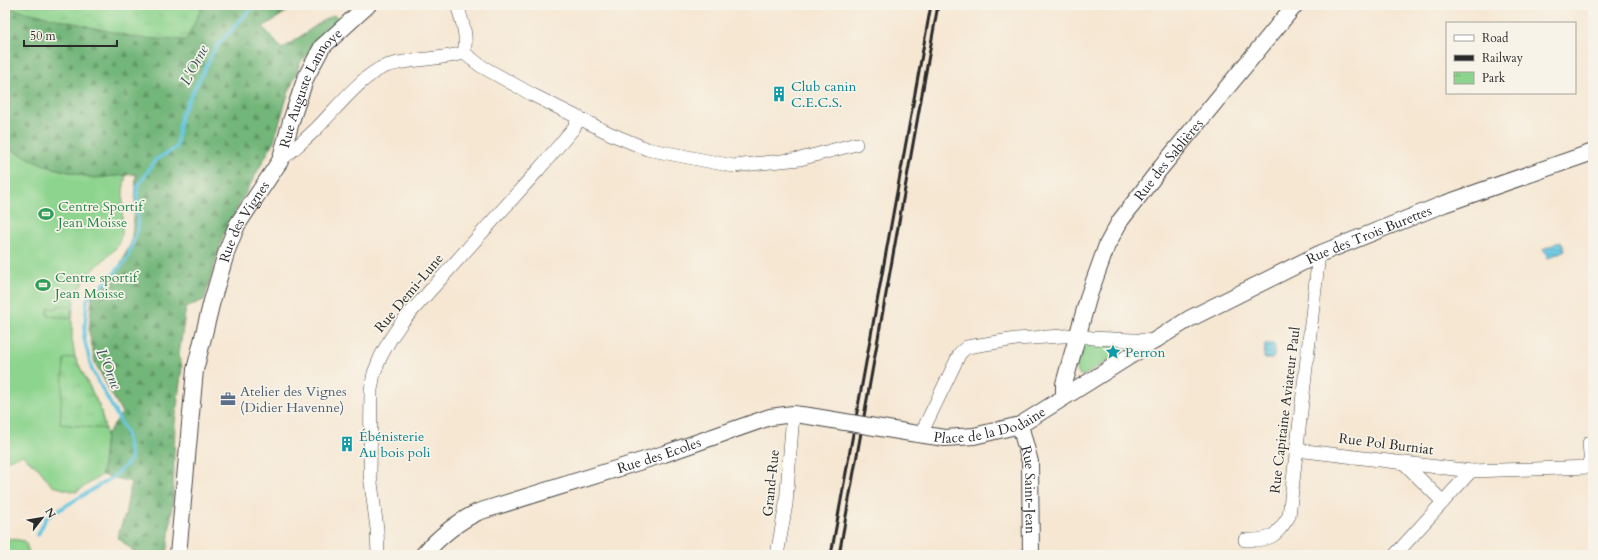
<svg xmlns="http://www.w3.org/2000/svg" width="1598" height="560" font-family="Cardo,serif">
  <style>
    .grass { fill: #8dd48e; stroke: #5c805c }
    .forest { fill: url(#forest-firs); stroke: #4e7052 }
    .park { fill: url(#park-tufts); stroke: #5c805c }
    .water { fill: url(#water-rules); stroke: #487886 }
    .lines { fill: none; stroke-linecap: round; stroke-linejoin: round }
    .stream { stroke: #64c6e2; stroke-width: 3.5 }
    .minor-casing { stroke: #494744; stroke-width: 14 }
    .tertiary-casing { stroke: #494744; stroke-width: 18 }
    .minor { stroke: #fff; stroke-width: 13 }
    .tertiary { stroke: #fff; stroke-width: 16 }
    .rail { stroke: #2b2b2b; stroke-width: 3 }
    .tertiary-bridge-casing { stroke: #494744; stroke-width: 18; stroke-linecap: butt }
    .tertiary-bridge { stroke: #fff; stroke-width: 16 }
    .labels { text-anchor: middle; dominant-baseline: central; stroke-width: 3.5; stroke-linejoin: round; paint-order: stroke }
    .culture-label { font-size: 14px; fill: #0d838f; stroke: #f7f3e8; text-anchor: start }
    .street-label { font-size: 14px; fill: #2b2b2b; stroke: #f7f3e8 }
    .leisure-label { font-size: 14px; fill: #27864d; stroke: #f7f3e8; text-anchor: start }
    .service-label { font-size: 14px; fill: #4e5e75; stroke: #f7f3e8; text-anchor: start }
    .water-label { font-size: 15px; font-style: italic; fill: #3c5a62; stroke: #f7f3e8 }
  </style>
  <defs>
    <pattern id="forest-firs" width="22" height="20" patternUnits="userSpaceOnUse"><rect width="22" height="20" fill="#72b679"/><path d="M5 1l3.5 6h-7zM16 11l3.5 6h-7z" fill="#5e9463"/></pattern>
    <pattern id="park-tufts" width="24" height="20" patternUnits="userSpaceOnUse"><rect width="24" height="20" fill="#8dd48e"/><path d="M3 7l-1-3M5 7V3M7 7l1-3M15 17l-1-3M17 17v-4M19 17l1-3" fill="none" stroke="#7ab67b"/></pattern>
    <pattern id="water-rules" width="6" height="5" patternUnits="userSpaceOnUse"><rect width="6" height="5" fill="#64c6e2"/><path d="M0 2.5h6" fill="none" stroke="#57aac2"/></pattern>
  </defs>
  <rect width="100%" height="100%" fill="#f7f3e8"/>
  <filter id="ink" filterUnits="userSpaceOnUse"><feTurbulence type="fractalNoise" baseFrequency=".025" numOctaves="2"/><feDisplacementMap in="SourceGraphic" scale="8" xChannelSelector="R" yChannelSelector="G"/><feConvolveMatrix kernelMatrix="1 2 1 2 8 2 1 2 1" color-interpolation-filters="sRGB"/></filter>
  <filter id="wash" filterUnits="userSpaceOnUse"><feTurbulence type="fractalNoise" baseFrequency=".012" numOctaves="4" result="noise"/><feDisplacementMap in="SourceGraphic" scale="16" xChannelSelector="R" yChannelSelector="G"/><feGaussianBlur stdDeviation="0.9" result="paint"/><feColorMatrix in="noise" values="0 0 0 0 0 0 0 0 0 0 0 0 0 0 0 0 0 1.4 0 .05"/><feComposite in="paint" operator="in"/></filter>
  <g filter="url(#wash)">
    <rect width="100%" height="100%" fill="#f6e7d3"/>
    <g class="grass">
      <path d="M5 147 49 167 93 178 126 175 123 190 122 234 117 247 88 275 75 295 72 318V339L75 357 100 408 105 429 106 435 102 475 76 492 52 486 39 469 22 455 8 460H5Z"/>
      <path d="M1089 342 1121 345 1126 349 1083 376 1080 375 1076 370 1082 345Z"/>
      <path d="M5 538 25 541 30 555H5Z"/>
    </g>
    <path class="forest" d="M203 5H297L263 27 282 49 327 18 335 15 342 22 301 61 288 94 274 141 224 233 204 300 186 307 179 355 182 367 175 424 173 497 167 555H138L117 537 125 515 131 482 102 475 106 435 122 413 95 363 89 331 92 297 112 280 131 243 135 208 136 174 94 178 49 167 5 147V7L139 38 186 40Z"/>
    <g class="park">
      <path d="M5 5H203L186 40 139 38 5 7Z"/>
      <path d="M58 305 71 307 72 318 48 316V308H58Z"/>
      <path d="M75 357 100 408 105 429 60 424 64 359Z"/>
    </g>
    <g class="water">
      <path d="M1561 241 1565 250 1548 258 1543 249Z"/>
      <path d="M1267 344H1273L1275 347 1274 357 1272 359H1265L1264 357 1265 345Z"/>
    </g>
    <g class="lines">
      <path class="stream" d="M38 535 46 518 113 477 131 460 126 432 92 370 84 338 87 299 106 282 127 259 138 229 137 188 155 160 176 148 181 115 216 47 254 5"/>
    </g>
  </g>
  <g filter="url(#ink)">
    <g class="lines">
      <g class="minor-casing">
        <g id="minor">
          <path d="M464 53 481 66 531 94 611 134 647 149 733 166 800 159 856 144"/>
          <path d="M280 161C292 150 305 140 317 128 334 111 364 73 386 66 411 58 439 60 464 53 468 36 462 21 457 5"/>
          <path d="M921 434 960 353 967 347 1016 339 1078 335 1092 338 1154 341"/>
          <path d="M1297 450 1471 471 1591 467 1589 443"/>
          <path d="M1404 463 1443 502"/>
          <path d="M1245 540C1270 541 1276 537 1289 516L1319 254"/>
          <path d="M378 555 377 529 370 475 371 390 374 373 381 356 391 338 402 322 539 169 573 129 580 118"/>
          <path d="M777 555 786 504 793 414"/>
          <path d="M1395 555 1471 471"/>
        </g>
      </g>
      <g class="tertiary-casing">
        <g id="tertiary">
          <path id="s1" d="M1064 397V384L1089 295 1107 245 1120 221 1159 170 1295 5"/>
          <path id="s2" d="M1020 425 1030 462 1031 555"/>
          <path id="s3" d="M911 433 945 438 974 436 1020 425 1189 319 1319 254 1444 204 1593 152"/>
          <path id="s4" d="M178 555 195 370 212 301 227 250 237 225 280 161 292 118 306 77 322 47 368 5"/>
          <path id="s5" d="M423 555C439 537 457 522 478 512L664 454 770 417 793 414 809 416"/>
        </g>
      </g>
      <use href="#minor" class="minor"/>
      <use href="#tertiary" class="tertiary"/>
      <g class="rail">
        <path d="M831 555 931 5"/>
        <path d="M839 555 938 5"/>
      </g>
      <g class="tertiary-bridge-casing">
        <path id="tertiary-bridge" d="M809 416 911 433"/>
      </g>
      <use href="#tertiary-bridge" class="tertiary-bridge"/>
    </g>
  </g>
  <defs>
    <g id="building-bare" transform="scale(1.2)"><path d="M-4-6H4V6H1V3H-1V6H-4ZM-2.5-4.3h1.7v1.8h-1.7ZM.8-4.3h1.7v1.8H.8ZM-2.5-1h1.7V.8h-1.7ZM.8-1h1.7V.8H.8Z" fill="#0f9aa8" stroke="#f7f3e8" stroke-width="2.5" paint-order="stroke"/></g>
    <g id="stadium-bare" transform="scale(1.2)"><path d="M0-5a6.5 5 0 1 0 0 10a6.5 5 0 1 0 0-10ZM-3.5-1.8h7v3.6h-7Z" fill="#2e9e5b" stroke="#f7f3e8" stroke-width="2.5" paint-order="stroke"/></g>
    <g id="sight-bare" transform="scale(1.2)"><path d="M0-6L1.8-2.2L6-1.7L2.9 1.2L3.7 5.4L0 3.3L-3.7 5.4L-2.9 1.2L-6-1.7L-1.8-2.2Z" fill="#0f9aa8" stroke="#f7f3e8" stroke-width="2.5" paint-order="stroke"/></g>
    <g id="office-bare" transform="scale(1.2)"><path d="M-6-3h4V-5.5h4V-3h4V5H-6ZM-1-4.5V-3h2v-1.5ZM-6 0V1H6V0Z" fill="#5c6f8a" stroke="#f7f3e8" stroke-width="2.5" paint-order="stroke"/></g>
  </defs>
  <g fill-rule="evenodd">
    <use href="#building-bare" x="779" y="94"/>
    <use href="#stadium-bare" x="46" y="214"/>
    <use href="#stadium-bare" x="43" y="285"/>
    <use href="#sight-bare" x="1113" y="352"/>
    <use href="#office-bare" x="228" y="399"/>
    <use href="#building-bare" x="347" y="444"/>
  </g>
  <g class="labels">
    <g class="culture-label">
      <text x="791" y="86">Club canin<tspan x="791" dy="16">C.E.C.S.</tspan></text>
      <text x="1125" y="352">Perron</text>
      <text x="359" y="436">Ébénisterie<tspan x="359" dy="16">Au bois poli</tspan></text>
    </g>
    <g class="street-label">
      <text stroke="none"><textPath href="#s4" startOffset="494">Rue Auguste Lannoye</textPath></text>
      <text stroke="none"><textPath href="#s1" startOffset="264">Rue des Sablières</textPath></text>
      <text stroke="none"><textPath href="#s4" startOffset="343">Rue des Vignes</textPath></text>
      <text stroke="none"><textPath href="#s3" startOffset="509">Rue des Trois Burettes</textPath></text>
      <text transform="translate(409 293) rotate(-50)">Rue Demi-Lune</text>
      <text transform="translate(1285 410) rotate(-83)">Rue Capitaine Aviateur Paul</text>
      <text stroke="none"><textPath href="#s3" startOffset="81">Place de la Dodaine</textPath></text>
      <text transform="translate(1386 444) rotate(7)">Rue Pol Burniat</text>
      <text stroke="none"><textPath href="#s5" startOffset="260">Rue des Ecoles</textPath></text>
      <text transform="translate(771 483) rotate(-84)">Grand-Rue</text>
      <text stroke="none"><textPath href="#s2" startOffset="66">Rue Saint-Jean</textPath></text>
    </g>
    <g class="leisure-label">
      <text x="58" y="206">Centre Sportif<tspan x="58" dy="16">Jean Moisse</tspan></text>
      <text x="55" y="277">Centre sportif<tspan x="55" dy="16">Jean Moisse</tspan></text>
    </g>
    <g class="service-label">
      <text x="240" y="391">Atelier des Vignes<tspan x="240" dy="16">(Didier Havenne)</tspan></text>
    </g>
    <g class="water-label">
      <text transform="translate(194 65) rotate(-62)">L'Orne</text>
      <text transform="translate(109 369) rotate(67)">L'Orne</text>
    </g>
  </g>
  <rect width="1598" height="560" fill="none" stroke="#f7f3e8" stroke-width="20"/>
  <rect x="1446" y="22" width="130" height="72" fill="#f7f3e8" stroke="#a5a39c"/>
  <rect x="1454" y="35" width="20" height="6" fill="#ffffff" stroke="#a5a39c"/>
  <text x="1482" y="42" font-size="12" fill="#2b2b2b">Road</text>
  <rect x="1454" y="55" width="20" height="6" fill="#2b2b2b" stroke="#a5a39c"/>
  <text x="1482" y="62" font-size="12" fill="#2b2b2b">Railway</text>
  <rect x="1454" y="72" width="20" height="12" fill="url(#park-tufts)" stroke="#a5a39c"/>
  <text x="1482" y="82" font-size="12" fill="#2b2b2b">Park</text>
  <g transform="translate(42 518) rotate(59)" stroke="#f7f3e8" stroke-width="3" paint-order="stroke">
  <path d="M0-3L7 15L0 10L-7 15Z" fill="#2b2b2b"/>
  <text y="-6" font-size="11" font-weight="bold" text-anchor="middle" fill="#2b2b2b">N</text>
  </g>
  <path d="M24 40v6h93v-6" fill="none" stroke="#2b2b2b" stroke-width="2"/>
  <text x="30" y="40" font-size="12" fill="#2b2b2b" stroke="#f7f3e8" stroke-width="3" paint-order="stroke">50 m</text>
</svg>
